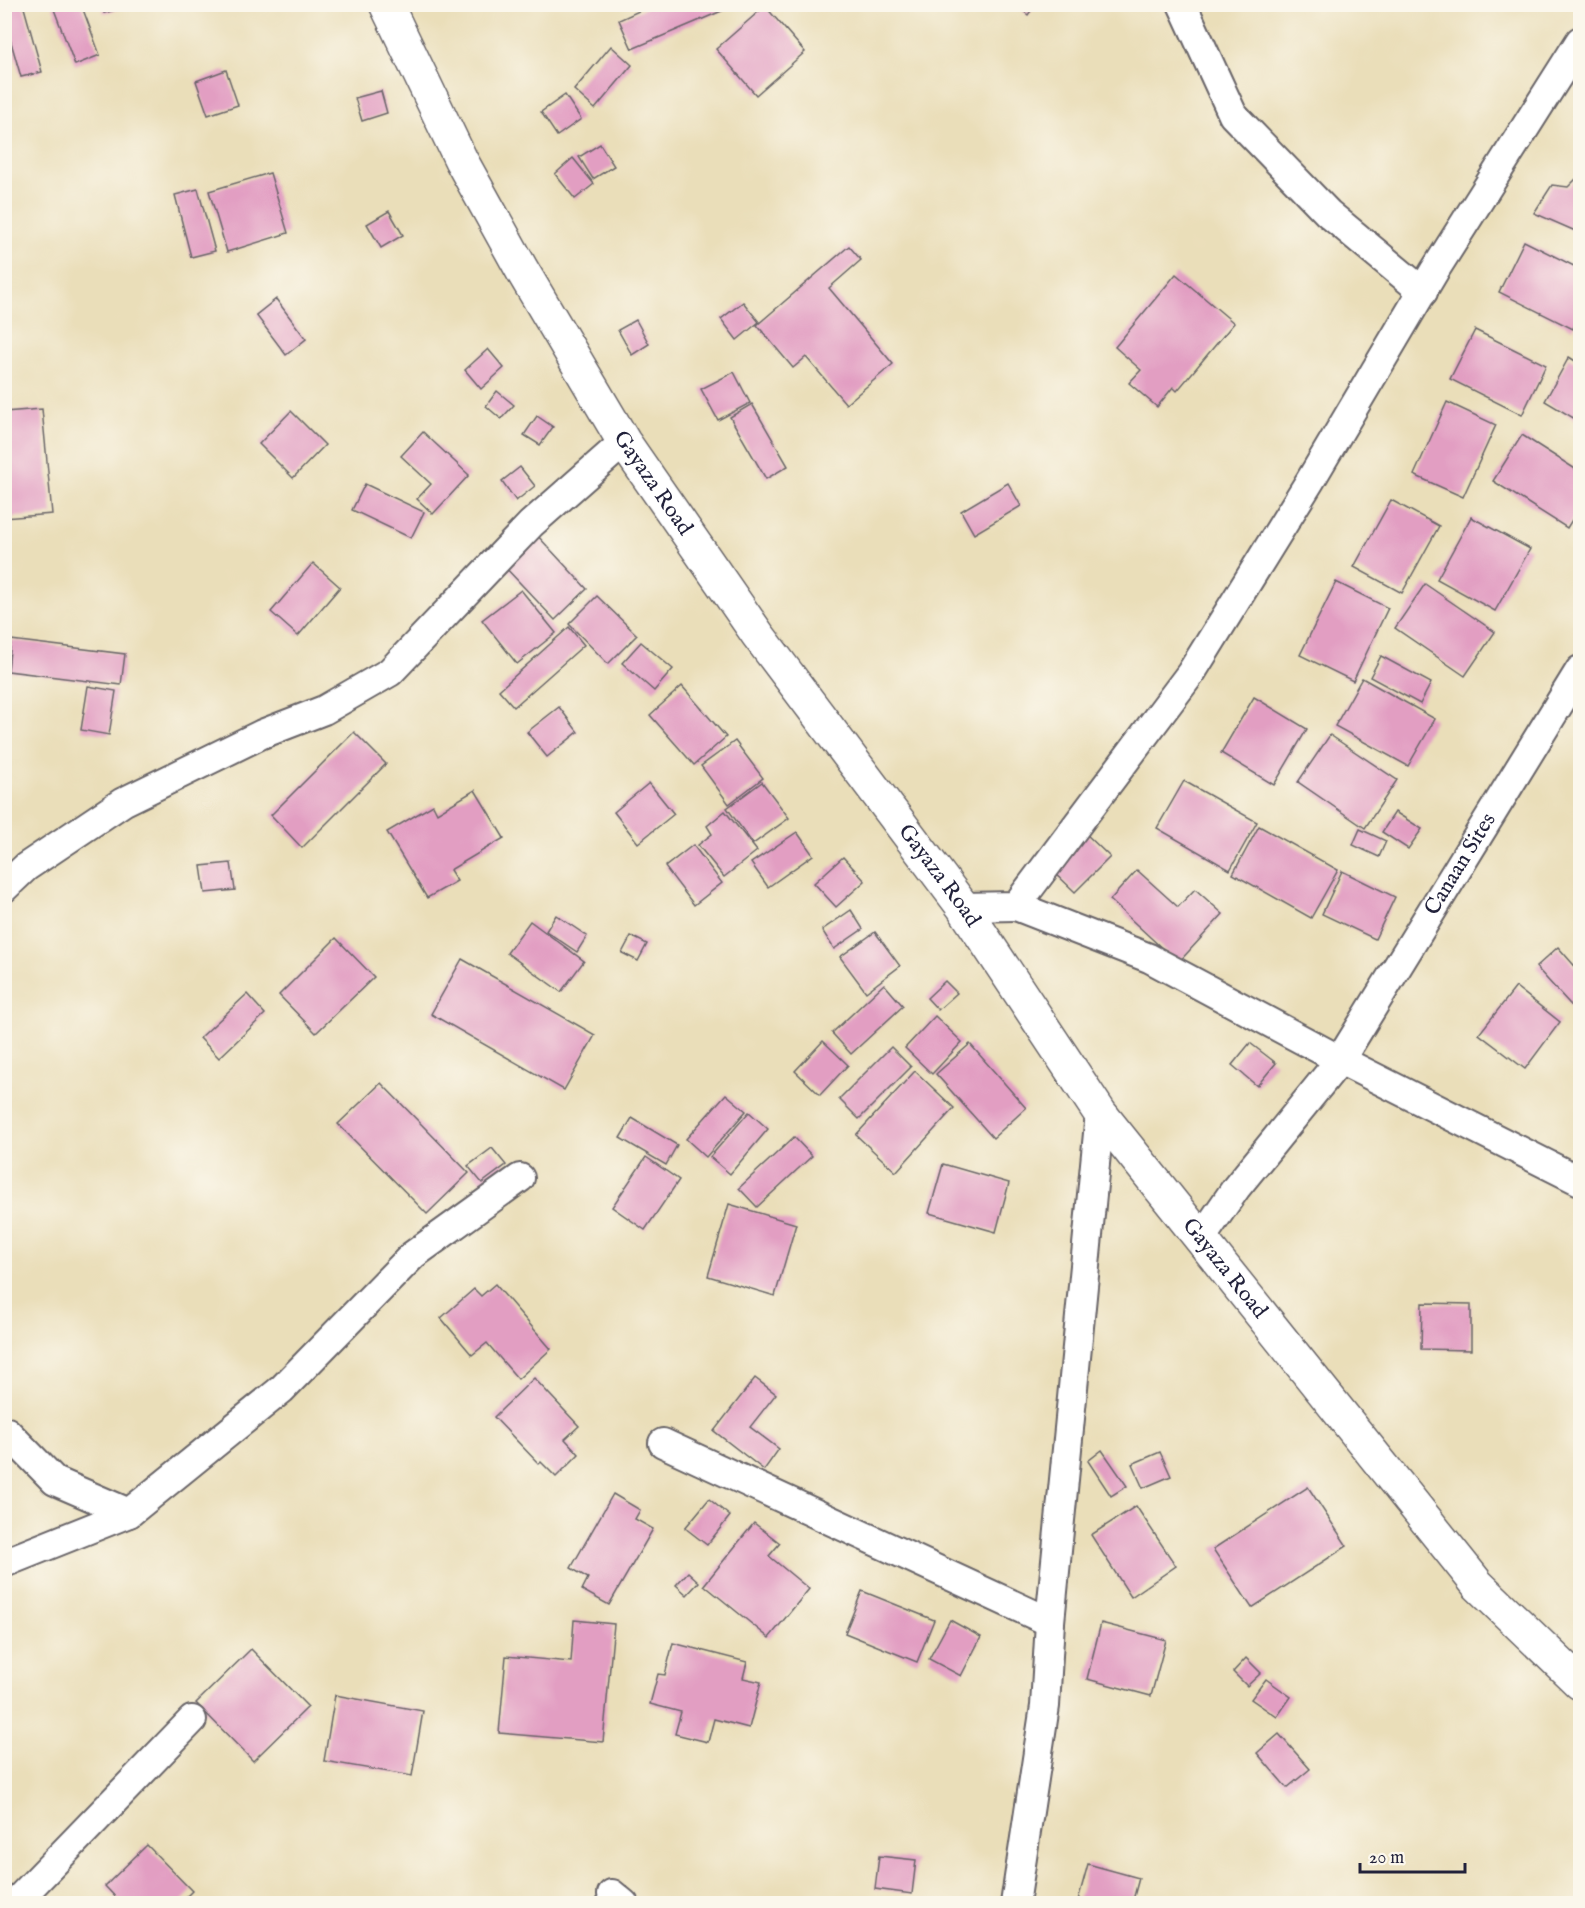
<svg xmlns="http://www.w3.org/2000/svg" width="1585" height="1908" font-family="'IM FELL English',serif">
  <style>
    .building { fill: #e29ec2 }
    .lines { fill: none; stroke-linecap: round; stroke-linejoin: round }
    .minor-casing { stroke: #686467; stroke-width: 32 }
    .primary-casing { stroke: #686467; stroke-width: 36 }
    .minor { stroke: #fff; stroke-width: 28 }
    .primary { stroke: #fff; stroke-width: 33 }
    .labels { text-anchor: middle; dominant-baseline: central; stroke-width: 6; stroke-linejoin: round; paint-order: stroke }
    .street-label { font-size: 22px; fill: #22223b; stroke: #fbf7ec }
  </style>
  <rect width="100%" height="100%" fill="#fbf7ec"/>
  <filter id="ink" filterUnits="userSpaceOnUse"><feTurbulence type="fractalNoise" baseFrequency=".0167" numOctaves="2"/><feDisplacementMap in="SourceGraphic" scale="12" xChannelSelector="R" yChannelSelector="G"/><feConvolveMatrix kernelMatrix="1 2 1 2 8 2 1 2 1" color-interpolation-filters="sRGB"/></filter>
  <filter id="wash" filterUnits="userSpaceOnUse"><feTurbulence type="fractalNoise" baseFrequency=".008" numOctaves="4" result="noise"/><feDisplacementMap in="SourceGraphic" scale="24" xChannelSelector="R" yChannelSelector="G"/><feGaussianBlur stdDeviation="1.35" result="paint"/><feColorMatrix in="noise" values="0 0 0 0 0 0 0 0 0 0 0 0 0 0 0 0 0 1.4 0 .05"/><feComposite in="paint" operator="in"/></filter>
  <g filter="url(#wash)">
    <rect width="100%" height="100%" fill="#eadeb9"/>
    <g id="blocks">
      <g class="building">
        <path d="M4 4H23L42 72 21 77 4 18Z"/>
        <path d="M52 4H81L100 55 75 65Z"/>
        <path d="M102 4H132L133 5 104 13Z"/>
        <path d="M654 4H730L731 7 632 49 619 20Z"/>
        <path d="M1015 4H1036L1028 15Z"/>
        <path d="M765 6 805 52 756 95 716 49Z"/>
        <path d="M611 46 632 65 595 109 574 90Z"/>
        <path d="M226 70 238 105 208 115 196 81Z"/>
        <path d="M381 91 387 113 362 121 355 98Z"/>
        <path d="M565 95 581 119 557 136 541 112Z"/>
        <path d="M600 144 614 166 593 179 579 157Z"/>
        <path d="M573 158 594 184 575 199 555 174Z"/>
        <path d="M270 173 288 233 227 252 209 191Z"/>
        <path d="M1580 175V233L1534 213 1552 185 1568 187Z"/>
        <path d="M198 189 215 251 191 257 175 195Z"/>
        <path d="M389 211 403 235 381 248 367 224Z"/>
        <path d="M1524 241 1580 269V313L1573 329 1499 292Z"/>
        <path d="M849 246 861 260 829 288 893 364 846 404 806 357 793 368 757 325Z"/>
        <path d="M1176 274 1234 323 1177 391 1173 387 1157 407 1129 383 1141 370 1115 347Z"/>
        <path d="M276 299 306 339 286 355 256 315Z"/>
        <path d="M743 302 759 322 737 340 721 319Z"/>
        <path d="M636 320 649 344 632 355 618 330Z"/>
        <path d="M1475 330 1546 365 1522 415 1450 379Z"/>
        <path d="M488 349 504 368 481 389 465 370Z"/>
        <path d="M1569 357 1580 364V422L1545 401Z"/>
        <path d="M734 372 750 403 718 420 701 389Z"/>
        <path d="M497 391 514 405 501 419 486 406Z"/>
        <path d="M1447 402 1496 425 1463 497 1414 475Z"/>
        <path d="M752 404 788 466 766 479 730 417Z"/>
        <path d="M42 409 52 514 4 518V412Z"/>
        <path d="M291 411 325 445 293 478 259 444Z"/>
        <path d="M537 416 553 427 540 445 524 435Z"/>
        <path d="M423 432 469 475 433 514 417 499 431 484 401 456Z"/>
        <path d="M1522 435 1580 472V507L1567 528 1493 481Z"/>
        <path d="M520 467 535 486 516 501 502 481Z"/>
        <path d="M1008 483 1021 506 974 534 961 511Z"/>
        <path d="M365 484 424 512 411 538 352 510Z"/>
        <path d="M1391 500 1439 526 1402 593 1354 567Z"/>
        <path d="M1471 517 1530 549 1495 611 1437 579Z"/>
        <path d="M536 534 587 589 555 620 503 565Z"/>
        <path d="M313 563 340 587 298 636 271 612Z"/>
        <path d="M1336 582 1388 608 1353 681 1300 655Z"/>
        <path d="M1425 584 1495 632 1465 676 1395 628Z"/>
        <path d="M521 590 556 633 517 664 482 620Z"/>
        <path d="M597 596 637 635 608 664 569 624Z"/>
        <path d="M569 627 584 645 514 707 499 690Z"/>
        <path d="M11 640 125 654 121 685 8 671Z"/>
        <path d="M641 642 673 669 654 691 622 663Z"/>
        <path d="M1381 656 1431 683 1420 704 1370 677Z"/>
        <path d="M1362 678 1435 719 1408 766 1335 726Z"/>
        <path d="M88 686 116 691 109 735 81 730Z"/>
        <path d="M682 686 726 737 694 765 650 715Z"/>
        <path d="M1254 697 1307 729 1274 785 1221 753Z"/>
        <path d="M559 707 578 732 547 757 527 732Z"/>
        <path d="M354 732 386 764 302 848 271 815Z"/>
        <path d="M1330 735 1397 780 1365 828 1298 782Z"/>
        <path d="M735 741 763 778 729 804 701 766Z"/>
        <path d="M1184 781 1257 822 1230 870 1157 828Z"/>
        <path d="M762 782 789 818 753 844 727 808Z"/>
        <path d="M649 783 674 814 638 843 614 812Z"/>
        <path d="M475 790 504 838 450 870 457 881 427 898 387 832 433 805 437 813Z"/>
        <path d="M725 811 757 851 724 877 698 845 712 834 707 826Z"/>
        <path d="M1395 812 1422 829 1408 849 1382 832Z"/>
        <path d="M1259 826 1338 870 1311 918 1233 874Z"/>
        <path d="M1360 829 1386 841 1379 857 1353 845Z"/>
        <path d="M797 832 813 855 768 887 751 863Z"/>
        <path d="M1084 832 1110 857 1075 892 1049 867Z"/>
        <path d="M693 845 722 883 694 905 665 867Z"/>
        <path d="M843 857 865 881 836 907 814 883Z"/>
        <path d="M231 863 235 890 205 893 201 866Z"/>
        <path d="M1137 870 1178 907 1195 889 1223 914 1178 963 1110 900Z"/>
        <path d="M1342 871 1395 897 1375 939 1322 914Z"/>
        <path d="M851 910 863 929 834 949 822 930Z"/>
        <path d="M556 915 587 936 577 952 546 931Z"/>
        <path d="M530 921 584 961 561 992 507 953Z"/>
        <path d="M875 932 900 966 866 992 840 957Z"/>
        <path d="M631 936 647 944 638 961 622 953Z"/>
        <path d="M336 938 374 977 316 1033 279 995Z"/>
        <path d="M1558 947 1580 972V1015L1536 967Z"/>
        <path d="M462 959 595 1035 564 1090 431 1014Z"/>
        <path d="M945 981 957 993 938 1010 927 998Z"/>
        <path d="M884 984 903 1006 851 1054 832 1033Z"/>
        <path d="M1516 987 1560 1022 1525 1069 1479 1034Z"/>
        <path d="M247 994 265 1014 219 1058 200 1038Z"/>
        <path d="M935 1016 962 1042 932 1074 905 1048Z"/>
        <path d="M823 1041 848 1065 820 1095 795 1071Z"/>
        <path d="M1250 1043 1276 1063 1257 1086 1232 1065Z"/>
        <path d="M970 1044 1026 1108 993 1138 936 1074Z"/>
        <path d="M891 1047 911 1067 859 1119 839 1099Z"/>
        <path d="M915 1071 954 1108 896 1172 856 1135Z"/>
        <path d="M381 1083 469 1173 427 1214 338 1124Z"/>
        <path d="M726 1094 746 1111 706 1157 686 1139Z"/>
        <path d="M749 1112 768 1129 730 1174 710 1157Z"/>
        <path d="M632 1118 677 1145 666 1165 620 1138Z"/>
        <path d="M794 1137 812 1156 757 1207 739 1188Z"/>
        <path d="M492 1148 506 1165 482 1183 468 1166Z"/>
        <path d="M646 1157 679 1180 645 1230 612 1207Z"/>
        <path d="M943 1164 1009 1183 996 1232 929 1213Z"/>
        <path d="M729 1204 796 1224 775 1296 708 1276Z"/>
        <path d="M495 1284 551 1349 518 1379 487 1343 472 1355 441 1318 474 1289 481 1296Z"/>
        <path d="M1422 1303 1471 1304V1350L1421 1349Z"/>
        <path d="M534 1378 579 1426 565 1439 579 1454 556 1477 541 1462 539 1464 494 1417Z"/>
        <path d="M755 1378 776 1394 750 1427 779 1449 764 1470 714 1431Z"/>
        <path d="M1102 1450 1127 1486 1111 1496 1088 1461Z"/>
        <path d="M1160 1452 1171 1476 1143 1488 1132 1464Z"/>
        <path d="M1308 1487 1347 1546 1252 1608 1213 1549Z"/>
        <path d="M613 1494 640 1510 635 1519 653 1529 609 1605 582 1590 588 1578 571 1568Z"/>
        <path d="M709 1499 730 1516 707 1545 685 1528Z"/>
        <path d="M1136 1506 1176 1566 1131 1597 1091 1535Z"/>
        <path d="M754 1523 780 1543 769 1556 809 1589 769 1638 704 1585Z"/>
        <path d="M688 1572 699 1582 687 1595 676 1585Z"/>
        <path d="M862 1591 934 1620 917 1662 845 1633Z"/>
        <path d="M574 1620 614 1624 603 1742 499 1733 506 1656 571 1662Z"/>
        <path d="M950 1620 981 1637 961 1676 929 1659Z"/>
        <path d="M1101 1623 1166 1640 1151 1696 1087 1679Z"/>
        <path d="M673 1643 747 1662 743 1678 761 1682 749 1728 714 1719 708 1742 675 1734 681 1712 650 1704 658 1674 665 1675Z"/>
        <path d="M251 1649 308 1707 253 1761 196 1703Z"/>
        <path d="M1246 1658 1261 1673 1247 1686 1233 1672Z"/>
        <path d="M1266 1679 1291 1697 1277 1717 1251 1699Z"/>
        <path d="M335 1695 423 1711 412 1776 324 1761Z"/>
        <path d="M1279 1734 1310 1769 1287 1788 1257 1753Z"/>
        <path d="M147 1845 192 1891 179 1904H122L105 1886Z"/>
        <path d="M879 1856 916 1860 912 1894 875 1889Z"/>
        <path d="M1088 1864 1139 1878 1132 1904H1077Z"/>
      </g>
    </g>
  </g>
  <g filter="url(#ink)">
    <use href="#blocks" fill-opacity="0" stroke="#686467" stroke-width="1.5"/>
    <g class="lines">
      <g class="minor-casing">
        <g id="minor">
          <path d="M1182 4 1233 115 1328 213 1423 292"/>
          <path d="M4 888 26 867 123 802 262 734 324 710 390 672 531 524 624 442"/>
          <path d="M1016 906 1149 958 1340 1060 1580 1181"/>
          <path d="M963 907 1016 906 1191 673 1310 481 1435 270 1580 41"/>
          <path id="s1" d="M1200 1240 1236 1188 1340 1060 1580 670"/>
          <path d="M4 1434 7 1432 55 1481 129 1513"/>
          <path d="M663 1443 1050 1622"/>
          <path d="M4 1563 129 1513 282 1389 413 1255 520 1178"/>
          <path d="M612 1894 624 1904"/>
          <path d="M14 1904 192 1720"/>
          <path d="M1015 1904 1045 1706 1050 1622 1100 1113"/>
        </g>
      </g>
      <g class="primary-casing">
        <g id="primary">
          <path id="s2" d="M386 4 461 160 522 270 624 442 758 635 963 907 1100 1113 1478 1585 1580 1683"/>
        </g>
      </g>
      <use href="#minor" class="minor"/>
      <use href="#primary" class="primary"/>
    </g>
  </g>
  <g class="labels">
    <g class="street-label">
      <text stroke="none"><textPath href="#s2" startOffset="549">Gayaza Road</textPath></text>
      <text stroke="none"><textPath href="#s1" startOffset="458">Canaan Sites</textPath></text>
      <text stroke="none"><textPath href="#s2" startOffset="1035">Gayaza Road</textPath></text>
      <text stroke="none"><textPath href="#s2" startOffset="1521">Gayaza Road</textPath></text>
    </g>
  </g>
  <rect width="1585" height="1908" fill="none" stroke="#fbf7ec" stroke-width="24"/>
  <path d="M1360 1863v9h105v-9" fill="none" stroke="#22223b" stroke-width="3"/>
  <text x="1369" y="1863" font-size="18" fill="#22223b" stroke="#fbf7ec" stroke-width="4.5" paint-order="stroke">20 m</text>
</svg>
